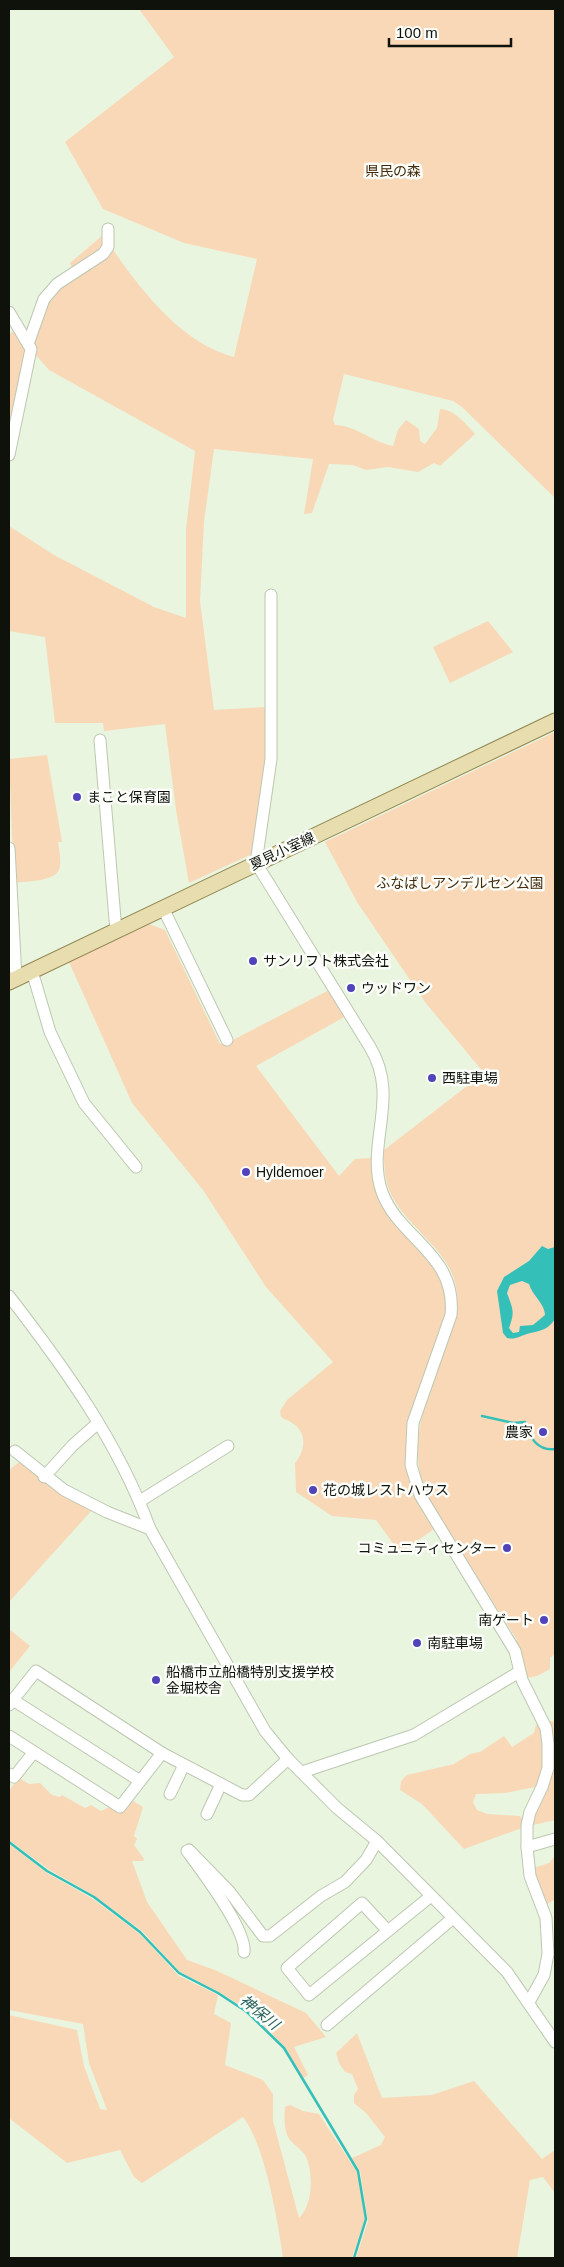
<svg xmlns="http://www.w3.org/2000/svg" width="564" height="2267" font-family="Helvetica,'Noto Sans JP',sans-serif">
  <style>
    .green { fill: #f9d8b8 }
    .water { fill: #35bfb9; fill-rule: evenodd }
    .lines { fill: none; stroke-linecap: round; stroke-linejoin: round }
    .stream { stroke: #35bfb9; stroke-width: 2.5 }
    .minor-casing { stroke: #bdc7b1; stroke-width: 13 }
    .major-casing { stroke: #918752; stroke-width: 17 }
    .minor { stroke: #fff; stroke-width: 11 }
    .major { stroke: #e7ddaf; stroke-width: 15 }
    .poi-dot { fill: #5143ba; stroke: #fcfefa; stroke-width: 2 }
    .labels { text-anchor: middle; dominant-baseline: central; stroke-width: 5; stroke-linejoin: round; paint-order: stroke }
    .park-label { font-size: 14px; fill: #432a0b; stroke: #fcfefa }
    .poi-label { font-size: 14px; fill: #0f120b; stroke: #fcfefa; text-anchor: start }
    .street-label { font-size: 14px; fill: #0f120b; stroke: #fcfefa }
    .water-label { font-size: 15px; font-style: italic; fill: #2b625e; stroke: #fcfefa }
  </style>
  <rect width="100%" height="100%" fill="#e9f5de"/>
  <g class="green">
    <path d="M139 9H555V498L462 407 453 401 344 374 333 420 335 425C355 425 372 442 393 446L398 430 406 420 419 429 420 441 425 444 437 428 440 409C454 409 466 424 475 434L440 466 434 463 418 472 388 467 366 470 353 465 329 464 312 513 304 514 313 459 214 449 204 522 200 601 214 710 266 707 267 758 252 854 189 883 176 810 165 724 104 731 103 723H55L45 637 9 631V526L54 555 154 607 186 618V530L195 451 49 370 35 354 31 341 46 301 59 287 76 276 70 263 103 235C133 280 178 343 234 357L257 259 184 243 103 209 65 142 174 57Z"/>
    <path d="M14 331 26 350 9 430V334Z"/>
    <path d="M488 621 513 652 450 683 433 647Z"/>
    <path d="M555 732V1654L550 1658V1669L537 1676 526 1678 516 1642 517 1640 429 1501C403 1444 428 1397 447 1343 452 1327 459 1312 457 1295 455 1251 406 1229 390 1192 384 1178 384 1164 384 1150L484 1073 425 1002 357 902 325 842Z"/>
    <path d="M47 755 62 842H58C59 849 62 863 59 870 53 882 26 881 14 883L9 759Z"/>
    <path d="M149 924 165 930 220 1044 233 1040 333 988 348 1015 256 1066 339 1176 355 1159 373 1158 374 1177 443 1283 447 1308 407 1430C404 1475 412 1492 434 1529L400 1553 376 1520 332 1516 296 1492 295 1463C305 1452 308 1432 292 1423 289 1420 285 1420 281 1417L280 1411 287 1400 333 1362 266 1287 203 1190 132 1103 69 962Z"/>
    <path d="M18 1463H23L93 1509 9 1602V1470Z"/>
    <path d="M9 1629 30 1646 9 1672Z"/>
    <path d="M550 1721 555 1722V1820L529 1826 544 1788Z"/>
    <path d="M540 1724 546 1745 540 1786 505 1793 476 1794 473 1802 477 1810 487 1814 520 1816 523 1820 522 1828 464 1849 422 1804 400 1790 401 1781 407 1775 454 1764 470 1754 480 1752 504 1736 512 1747 534 1733 536 1725Z"/>
    <path d="M19 1778 29 1784 40 1783 52 1795 60 1797 62 1795 85 1808 91 1805 101 1811 109 1807 122 1813 131 1800 143 1807 134 1836 137 1839 134 1845 144 1859 143 1861H132L147 1902 187 1960 215 1970 306 2013 326 2037 294 2047 308 2075 303 2078 285 2047 248 2010 219 1992 180 1972 141 1930 93 1895 48 1869 9 1840V1790Z"/>
    <path d="M9 1844 47 1873 93 1899 140 1934 179 1976 218 1995 214 2014 231 2023 225 2065 263 2080 273 2094V2121L299 2218C313 2206 314 2171 305 2155 302 2150 295 2146 291 2141 284 2134 284 2118 285 2107L290 2105 303 2111 319 2114 357 2172 365 2220 352 2258H283C278 2222 265 2145 243 2117L142 2183 134 2177 120 2150 67 2163 9 2118V2015L77 2030 84 2066 100 2109 107 2110 89 2063 83 2024 9 2010Z"/>
    <path d="M555 1856V1899L545 1906 534 1875V1868L549 1863Z"/>
    <path d="M357 2033 382 2098 432 2095 474 2081 542 2159 555 2150V2193L543 2177 530 2180 517 2258H356L368 2221 360 2171 352 2158 381 2145 385 2137 366 2113 354 2103V2095L358 2089 352 2074 345 2072 339 2063 336 2053Z"/>
  </g>
  <path class="water" d="M542 1246 548 1249 555 1247V1319C547 1331 541 1330 527 1334 519 1336 516 1340 507 1338L503 1333 497 1291 504 1277 529 1261ZM522 1281 529 1284C532 1295 545 1304 545 1315L533 1325 520 1326 519 1332 513 1333 509 1328C515 1312 513 1309 507 1293L510 1285Z"/>
  <g class="lines">
    <g class="stream">
      <path d="M482 1416 513 1423 525 1422C530 1438 537 1451 555 1449"/>
      <path d="M9 1842 47 1871 94 1897 140 1932 179 1973 218 1993 247 2012 284 2048 358 2171 366 2219 354 2258"/>
    </g>
    <g class="minor-casing">
      <g id="minor">
        <path d="M9 312 31 349 9 455"/>
        <path d="M28 344 44 299 57 284 103 254 108 247V229"/>
        <path d="M271 595V759L256 863 370 1047C401 1098 365 1144 382 1192 399 1239 457 1254 451 1315L413 1423 411 1465 420 1495 515 1651 522 1680 546 1728 548 1744V1768L542 1787 530 1812 527 1825V1847L530 1876 546 1918 548 1954 544 1975 529 2002"/>
        <path d="M100 740 116 931"/>
        <path d="M9 848 16 978"/>
        <path d="M163 908 227 1040"/>
        <path d="M32 971 50 1032 84 1103 136 1167"/>
        <path d="M9 1296C64 1367 119 1443 150 1529L265 1731 288 1759 337 1808 377 1841 507 1972 555 2042"/>
        <path d="M15 1451 64 1490 107 1512 150 1529"/>
        <path d="M44 1477 73 1445 98 1423"/>
        <path d="M140 1501 228 1446"/>
        <path d="M13 1700 140 1781"/>
        <path d="M9 1705 36 1671 162 1753 242 1795H249L288 1759"/>
        <path d="M9 1736 120 1807 162 1753"/>
        <path d="M302 1772 414 1735 519 1672"/>
        <path d="M9 1774 14 1777 34 1752"/>
        <path d="M170 1794 184 1765"/>
        <path d="M207 1814 221 1784"/>
        <path d="M527 1847 555 1839"/>
        <path d="M388 1931 362 1903 287 1968 309 1995 431 1896"/>
        <path d="M244 1952C247 1930 201 1870 187 1851L189 1850 229 1891 263 1936H270L321 1896 345 1882 366 1860 377 1841"/>
        <path d="M327 2025 453 1918"/>
      </g>
    </g>
    <g class="major-casing">
      <path id="major" d="M9 982 555 721"/>
    </g>
    <use href="#minor" class="minor"/>
    <use href="#major" class="major"/>
  </g>
  <g class="poi-dot">
    <circle cx="77" cy="797" r="5"/>
    <circle cx="253" cy="961" r="5"/>
    <circle cx="351" cy="988" r="5"/>
    <circle cx="432" cy="1078" r="5"/>
    <circle cx="246" cy="1172" r="5"/>
    <circle cx="543" cy="1432" r="5"/>
    <circle cx="313" cy="1490" r="5"/>
    <circle cx="507" cy="1548" r="5"/>
    <circle cx="544" cy="1620" r="5"/>
    <circle cx="417" cy="1643" r="5"/>
    <circle cx="156" cy="1680" r="5"/>
  </g>
  <g class="labels">
    <g class="park-label">
      <text x="393" y="171">県民の森</text>
      <text x="460" y="883">ふなばしアンデルセン公園</text>
    </g>
    <g class="poi-label">
      <text x="87" y="797">まこと保育園</text>
      <text x="263" y="961">サンリフト株式会社</text>
      <text x="361" y="988">ウッドワン</text>
      <text x="442" y="1078">西駐車場</text>
      <text x="256" y="1172">Hyldemoer</text>
      <text x="533" y="1432" text-anchor="end">農家</text>
      <text x="323" y="1490">花の城レストハウス</text>
      <text x="497" y="1548" text-anchor="end">コミュニティセンター</text>
      <text x="534" y="1620" text-anchor="end">南ゲート</text>
      <text x="427" y="1643">南駐車場</text>
      <text x="166" y="1672">船橋市立船橋特別支援学校<tspan x="166" dy="16">金堀校舎</tspan></text>
    </g>
    <g class="street-label">
      <text transform="translate(282 851) rotate(-25)">夏見小室線</text>
    </g>
    <g class="water-label">
      <text transform="translate(260 2012) rotate(39)">神保川</text>
    </g>
  </g>
  <rect width="564" height="2267" fill="none" stroke="#0f120b" stroke-width="20"/>
  <path d="M389 38v8h122v-8" fill="none" stroke="#0f120b" stroke-width="2.5"/>
  <text x="396" y="38" font-size="15" fill="#0f120b" stroke="#fcfefa" stroke-width="4" paint-order="stroke">100 m</text>
</svg>
